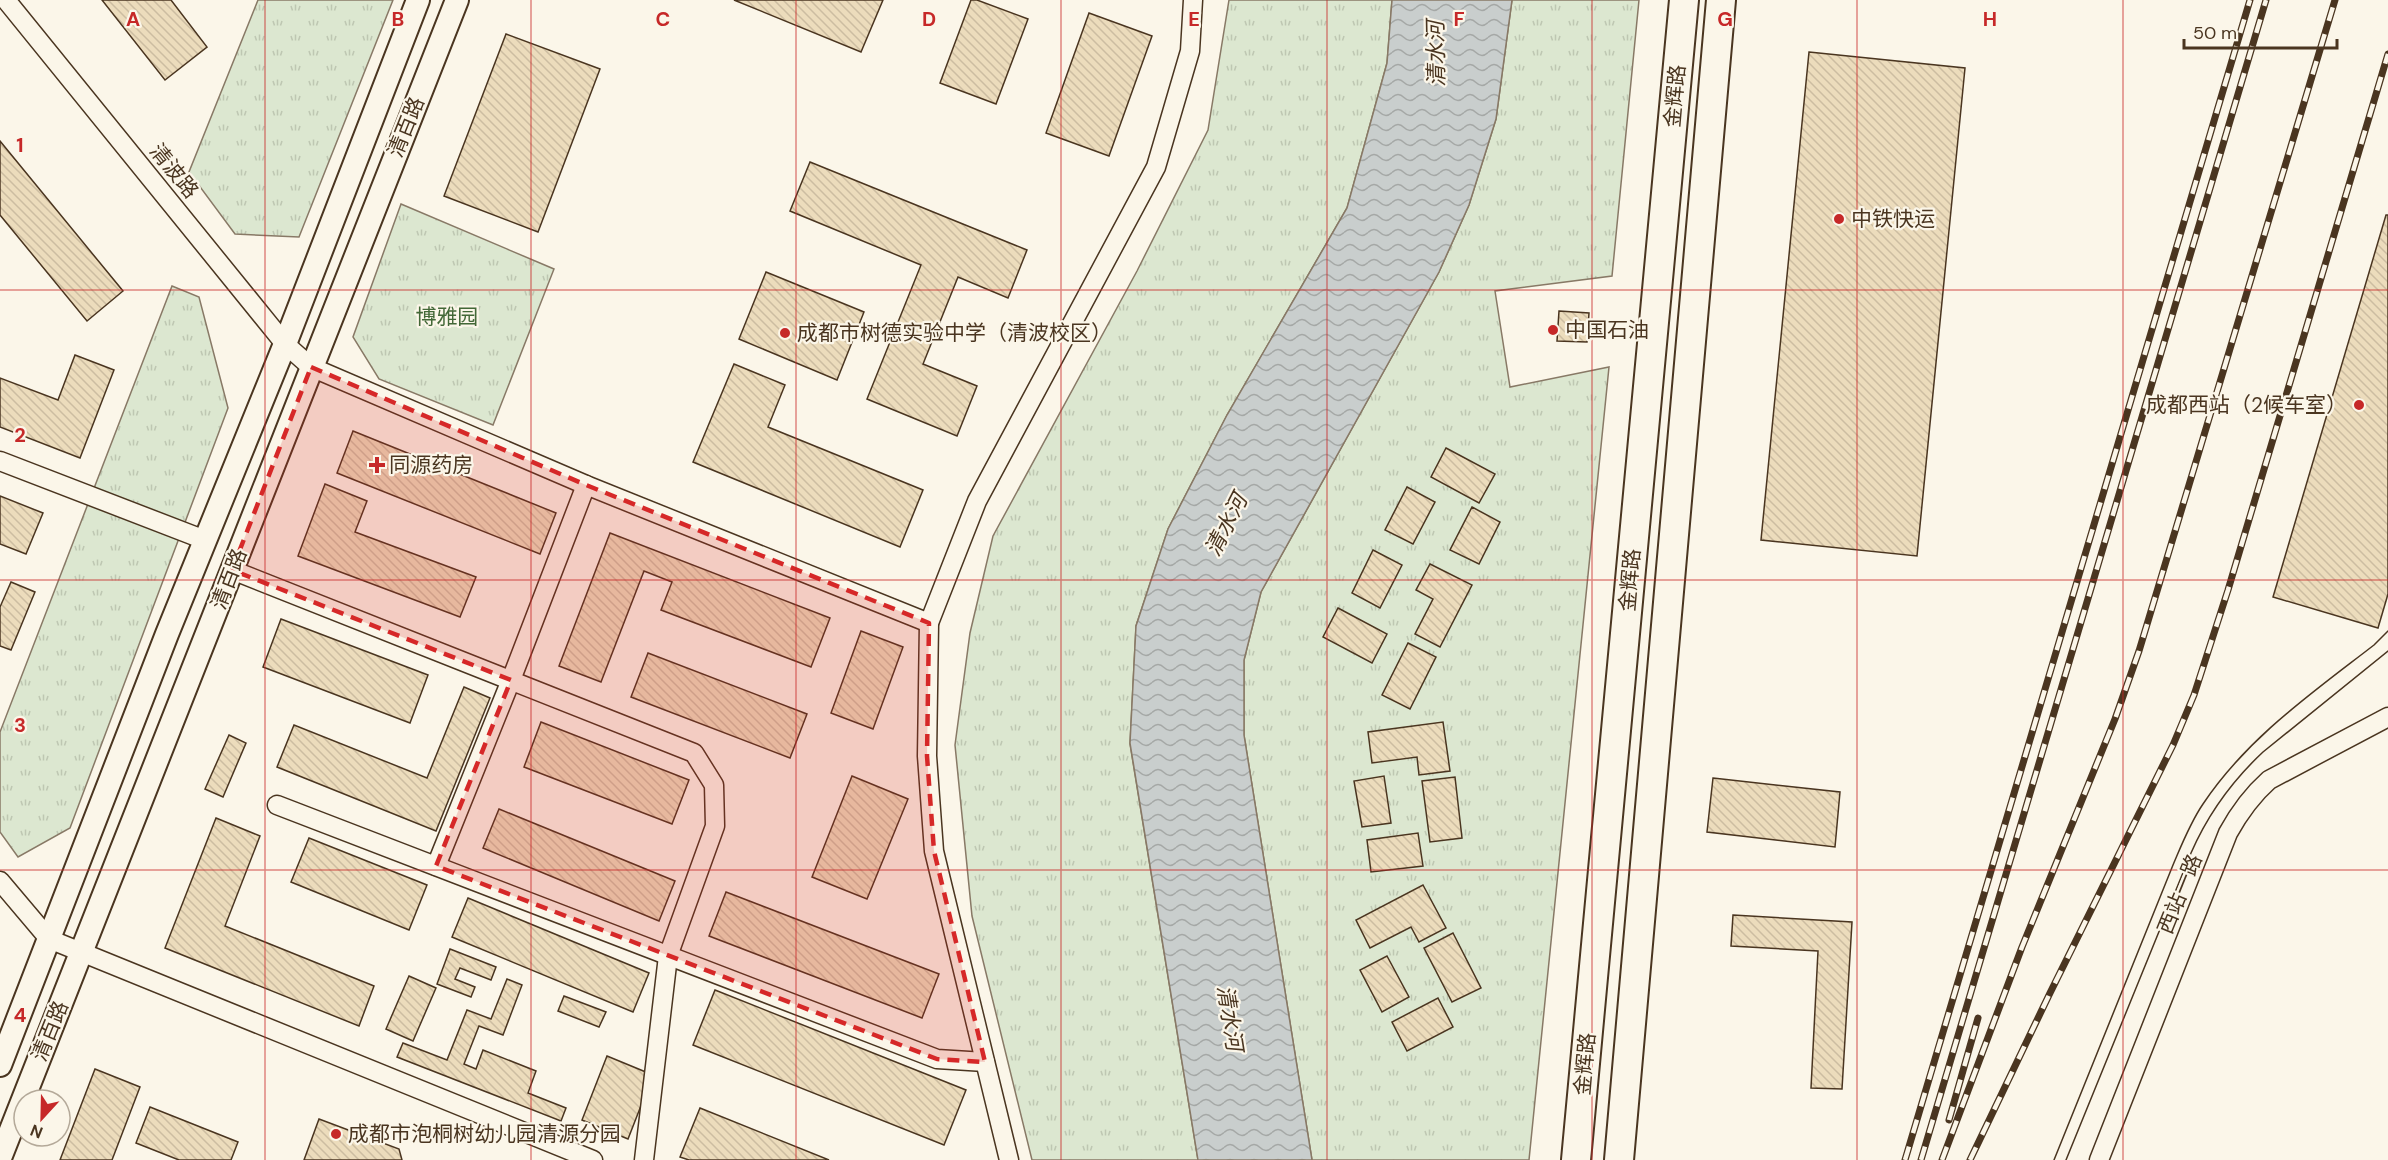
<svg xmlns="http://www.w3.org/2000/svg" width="2388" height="1160" font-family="'DM Sans','Noto Sans SC',sans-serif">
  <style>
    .park { fill: url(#park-tufts); stroke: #887966; stroke-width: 1.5 }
    .water { fill: url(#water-waves); stroke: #887966; stroke-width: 1.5 }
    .building { fill: url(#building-back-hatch); stroke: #4a3520; stroke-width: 1.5 }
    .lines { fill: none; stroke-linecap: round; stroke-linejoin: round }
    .minor-casing { stroke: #4a3520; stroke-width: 21 }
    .tertiary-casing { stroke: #4a3520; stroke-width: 26 }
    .primary-casing { stroke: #4a3520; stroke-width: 32 }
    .minor { stroke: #fbf6e9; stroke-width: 18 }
    .tertiary { stroke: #fbf6e9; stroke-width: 22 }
    .primary { stroke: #fbf6e9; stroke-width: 28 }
    .tram { stroke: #4a3520; stroke-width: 1.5 }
    .rail-casing { stroke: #4a3520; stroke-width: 7 }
    .rail { stroke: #fbf6e9; stroke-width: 4.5; stroke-dasharray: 14; stroke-linecap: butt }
    .marked { fill: #d62828; fill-opacity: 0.2; stroke: #d62828; stroke-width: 4.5; stroke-dasharray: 12 8; stroke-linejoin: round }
    .grid { fill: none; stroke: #c62828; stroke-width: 1.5; stroke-opacity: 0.55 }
    .poi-dot { fill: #c62828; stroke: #fbf6e9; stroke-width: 2 }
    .labels { text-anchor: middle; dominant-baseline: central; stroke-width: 4.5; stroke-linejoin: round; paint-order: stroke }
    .street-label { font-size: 21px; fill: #4a3520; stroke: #fbf6e9 }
    .poi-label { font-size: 21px; fill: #4a3520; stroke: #fbf6e9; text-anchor: start }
    .park-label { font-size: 21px; fill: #436837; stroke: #fbf6e9 }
    .water-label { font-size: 22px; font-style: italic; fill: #4a3520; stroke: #fbf6e9 }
    .grid-label { font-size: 20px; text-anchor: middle; font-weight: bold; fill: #c62828; stroke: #fbf6e9; stroke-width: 4.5; stroke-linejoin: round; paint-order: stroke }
  </style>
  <defs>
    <pattern id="park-tufts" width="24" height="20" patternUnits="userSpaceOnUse" patternTransform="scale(1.5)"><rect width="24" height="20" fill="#dce7d0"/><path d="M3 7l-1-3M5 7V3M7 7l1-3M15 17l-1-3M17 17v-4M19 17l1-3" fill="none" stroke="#bec7b2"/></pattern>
    <pattern id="water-waves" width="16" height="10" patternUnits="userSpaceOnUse" patternTransform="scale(1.5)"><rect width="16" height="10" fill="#c9cecd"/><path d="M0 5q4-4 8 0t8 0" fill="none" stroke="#a5a8a6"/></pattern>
    <pattern id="building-back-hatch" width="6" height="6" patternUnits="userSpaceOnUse" patternTransform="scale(1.5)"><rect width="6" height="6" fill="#ecdcbc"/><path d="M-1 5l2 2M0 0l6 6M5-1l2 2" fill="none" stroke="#ccbda1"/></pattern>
  </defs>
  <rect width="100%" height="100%" fill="#fbf6e9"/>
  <g class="park">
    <path d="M258 0H393L299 237 235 234 189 172Z"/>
    <path d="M1229 0H1392L1387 63 1347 208 1227 415 1168 529 1136 626 1130 744 1198 1160H1032L972 916 955 745 970 633 993 536 1137 271 1208 130Z"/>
    <path d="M1512 0H1639L1612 276 1495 291 1510 387 1609 367 1529 1160H1312L1244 735V660L1261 592 1439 272 1469 205 1496 119Z"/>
    <path d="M401 204 554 269 493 425 379 379 353 337Z"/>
    <path d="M172 286 199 297 228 408 70 828 18 857 0 832V732Z"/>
  </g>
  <path class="water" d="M1392 0H1512L1496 119 1469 205 1439 272 1261 592 1244 660V735L1312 1160H1198L1130 743 1136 626 1168 529 1227 415 1347 208 1387 63Z"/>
  <g class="building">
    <path d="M102 0H171L207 47 165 80Z"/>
    <path d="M734 0H883L861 52Z"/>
    <path d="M971 0H977L1028 19 996 104 940 83Z"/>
    <path d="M1089 13 1152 36 1109 156 1046 133Z"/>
    <path d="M506 34 600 69 538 232 444 196Z"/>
    <path d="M1809 52 1965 68 1917 556 1761 540Z"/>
    <path d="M0 141 123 291 87 321 0 215Z"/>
    <path d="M810 162 1027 250 1008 298 958 277 923 364 977 386 957 436 867 399 921 265 790 211Z"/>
    <path d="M2386 215H2388V594L2378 628 2273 597Z"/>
    <path d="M766 272 864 312 837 380 739 339Z"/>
    <path d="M1559 311 1589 313 1587 342 1557 341Z"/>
    <path d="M75 355 114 370 80 458 0 427V378L58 400Z"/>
    <path d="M734 364 785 385 768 427 923 490 900 547 693 462Z"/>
    <path d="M353 431 556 513 540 554 337 473Z"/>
    <path d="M1446 448 1495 474 1479 503 1431 477Z"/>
    <path d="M325 484 367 501 355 532 476 577 460 617 298 556Z"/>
    <path d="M1407 487 1435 502 1413 544 1385 530Z"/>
    <path d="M0 496 43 513 26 554 0 544Z"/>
    <path d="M1472 507 1500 522 1479 564 1450 550Z"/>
    <path d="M610 533 830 618 811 667 661 610 672 582 644 571 601 682 559 666Z"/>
    <path d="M1373 550 1402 565 1380 608 1352 593Z"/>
    <path d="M1430 564 1472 585 1440 647 1415 634 1433 599 1416 590Z"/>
    <path d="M11 582 35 592 11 650 0 646V607Z"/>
    <path d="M1338 608 1387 634 1372 663 1323 637Z"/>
    <path d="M281 619 428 675 410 723 263 667Z"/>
    <path d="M861 631 903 647 873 729 831 713Z"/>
    <path d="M1408 643 1436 657 1410 709 1382 695Z"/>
    <path d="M648 653 807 714 790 758 631 697Z"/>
    <path d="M464 687 490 698 436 831 277 767 294 725 427 778Z"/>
    <path d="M541 722 689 780 672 824 524 767Z"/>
    <path d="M1443 722 1450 771 1419 775 1417 757 1372 763 1368 732Z"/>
    <path d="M229 735 246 743 223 797 205 789Z"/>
    <path d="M852 776 908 799 867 899 812 877Z"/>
    <path d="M1384 776 1391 823 1362 827 1354 781Z"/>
    <path d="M1455 777 1462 838 1430 842 1422 781Z"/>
    <path d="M1713 778 1840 792 1835 847 1707 832Z"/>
    <path d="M499 809 675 881 659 921 483 848Z"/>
    <path d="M216 818 260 836 225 926 374 986 359 1026 165 948Z"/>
    <path d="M1418 833 1423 866 1371 872 1367 840Z"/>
    <path d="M309 838 427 885 409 930 291 882Z"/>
    <path d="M1423 885 1446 928 1419 942 1411 927 1370 948 1356 920Z"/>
    <path d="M726 892 939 974 922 1018 709 936Z"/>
    <path d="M468 898 649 973 633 1012 452 937Z"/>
    <path d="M1733 915 1852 922 1842 1089 1811 1088 1818 951 1731 946Z"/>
    <path d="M1453 933 1481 988 1452 1002 1424 948Z"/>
    <path d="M450 949 496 967 491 980 460 968 455 979 475 987 471 997 437 984Z"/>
    <path d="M1387 956 1409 997 1382 1012 1360 970Z"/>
    <path d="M409 976 436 988 413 1041 386 1029Z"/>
    <path d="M507 979 522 985 503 1035 479 1026 464 1064 476 1069 483 1050 536 1071 528 1093 566 1108 561 1121 397 1057 403 1043 447 1060 467 1010 491 1019Z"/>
    <path d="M715 990 966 1090 944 1145 693 1045Z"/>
    <path d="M564 996 606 1012 599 1027 558 1011Z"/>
    <path d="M1438 998 1453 1027 1407 1051 1392 1022Z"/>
    <path d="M607 1056 653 1075 628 1139 582 1120Z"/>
    <path d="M95 1069 140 1087 112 1160H60Z"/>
    <path d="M150 1107 238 1142 231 1160H179L136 1143Z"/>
    <path d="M700 1108 829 1160H689L680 1157Z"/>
    <path d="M319 1119 399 1149 402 1160H304Z"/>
  </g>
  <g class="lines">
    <g class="minor-casing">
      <g id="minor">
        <path d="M6 0 285 344 311 367 586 485 929 623"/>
        <path d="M0 461 205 540"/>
        <path d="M232 570 694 753 714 785 715 826 668 956 644 1160"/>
        <path d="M277 805 937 1059 985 1062"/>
        <path d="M436 866 511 680 586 485"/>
        <path d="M0 881 49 939 593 1160"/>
        <path d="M1009 1160 934 851 927 756 929 623 977 501 1156 167 1190 51 1193 0"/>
        <path d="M2099 1160 2228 833C2239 813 2251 796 2269 780L2388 717"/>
      </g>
    </g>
    <g class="tertiary-casing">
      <g id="tertiary">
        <path d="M0 1065 167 634 285 344 418 0"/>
        <path d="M0 1158 457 0"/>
      </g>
    </g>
    <g class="primary-casing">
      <g id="primary">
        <path d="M1576 1160 1684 0"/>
        <path d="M1619 1160 1721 0"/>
      </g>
    </g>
    <use href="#minor" class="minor"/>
    <use href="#tertiary" class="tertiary"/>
    <use href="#primary" class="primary"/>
    <g class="tram">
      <path d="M2054 1160 2173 865C2182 844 2190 823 2203 804 2247 738 2312 693 2374 645L2388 631"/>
      <path d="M2066 1160 2191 853C2208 814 2232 781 2263 752L2388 651"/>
    </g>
    <g class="rail-casing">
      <g id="rail">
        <path d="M1949 1120 1978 1018"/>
        <path d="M1905 1160 2250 0"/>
        <path d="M1921 1160 2266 0"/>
        <path d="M1942 1160 2022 947 2115 719 2139 651 2335 0"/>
        <path d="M1970 1160 2050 993 2173 745 2194 695 2228 590 2388 54"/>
      </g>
    </g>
    <use href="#rail" class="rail"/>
  </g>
  <path class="marked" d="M311 367 586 485 929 623 927 756 934 851 985 1062 937 1059 436 866 511 680 232 570Z"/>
  <path class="grid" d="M265 0V1160M531 0V1160M796 0V1160M1061 0V1160M1327 0V1160M1592 0V1160M1857 0V1160M2123 0V1160M0 290H2388M0 580H2388M0 870H2388"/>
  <g class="poi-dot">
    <circle cx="1839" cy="219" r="6"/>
    <circle cx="1553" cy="330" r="6"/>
    <circle cx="785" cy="333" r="6"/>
    <circle cx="2359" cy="405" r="6"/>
    <path d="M374 456h6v6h6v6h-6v6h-6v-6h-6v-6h6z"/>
    <circle cx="336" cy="1134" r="6"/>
  </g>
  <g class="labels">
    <g class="street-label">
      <text transform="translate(1675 96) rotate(-85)">金辉路</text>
      <text transform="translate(406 127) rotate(-68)">清百路</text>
      <text transform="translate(174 171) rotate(51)">清波路</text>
      <text transform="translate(229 579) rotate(-69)">清百路</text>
      <text transform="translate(1630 580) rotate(-85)">金辉路</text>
      <text transform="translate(2180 894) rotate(-68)">西站一路</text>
      <text transform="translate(50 1031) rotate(-68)">清百路</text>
      <text transform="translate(1585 1064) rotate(-85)">金辉路</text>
    </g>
    <g class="poi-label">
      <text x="1851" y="219">中铁快运</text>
      <text x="1565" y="330">中国石油</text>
      <text x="797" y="333">成都市树德实验中学（清波校区）</text>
      <text x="2347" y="405" text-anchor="end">成都西站（2候车室）</text>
      <text x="389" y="465">同源药房</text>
      <text x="348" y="1134">成都市泡桐树幼儿园清源分园</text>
    </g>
    <g class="park-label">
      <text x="447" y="317">博雅园</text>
    </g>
    <g class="water-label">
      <text transform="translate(1436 54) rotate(-91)">清水河</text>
      <text transform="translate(1226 525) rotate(-63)">清水河</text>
      <text transform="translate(1230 1018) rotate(81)">清水河</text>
    </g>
  </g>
  <g class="grid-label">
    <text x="133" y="26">A</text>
    <text x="398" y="26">B</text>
    <text x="663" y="26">C</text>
    <text x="929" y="26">D</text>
    <text x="1194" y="26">E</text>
    <text x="1459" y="26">F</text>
    <text x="1725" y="26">G</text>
    <text x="1990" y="26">H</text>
    <text x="20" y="152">1</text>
    <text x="20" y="442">2</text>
    <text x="20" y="732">3</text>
    <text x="20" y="1022">4</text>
  </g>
  <g transform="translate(42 1118) rotate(202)"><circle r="28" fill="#fbf6e9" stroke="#b4a999" stroke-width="1.5"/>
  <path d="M0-4.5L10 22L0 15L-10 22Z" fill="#c62828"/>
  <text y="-9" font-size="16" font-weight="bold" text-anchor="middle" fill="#4a3520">N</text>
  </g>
  <path d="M2184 39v9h153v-9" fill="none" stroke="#4a3520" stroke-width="3"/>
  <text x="2193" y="39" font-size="18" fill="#4a3520" stroke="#fbf6e9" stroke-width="4.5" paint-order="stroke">50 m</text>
</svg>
